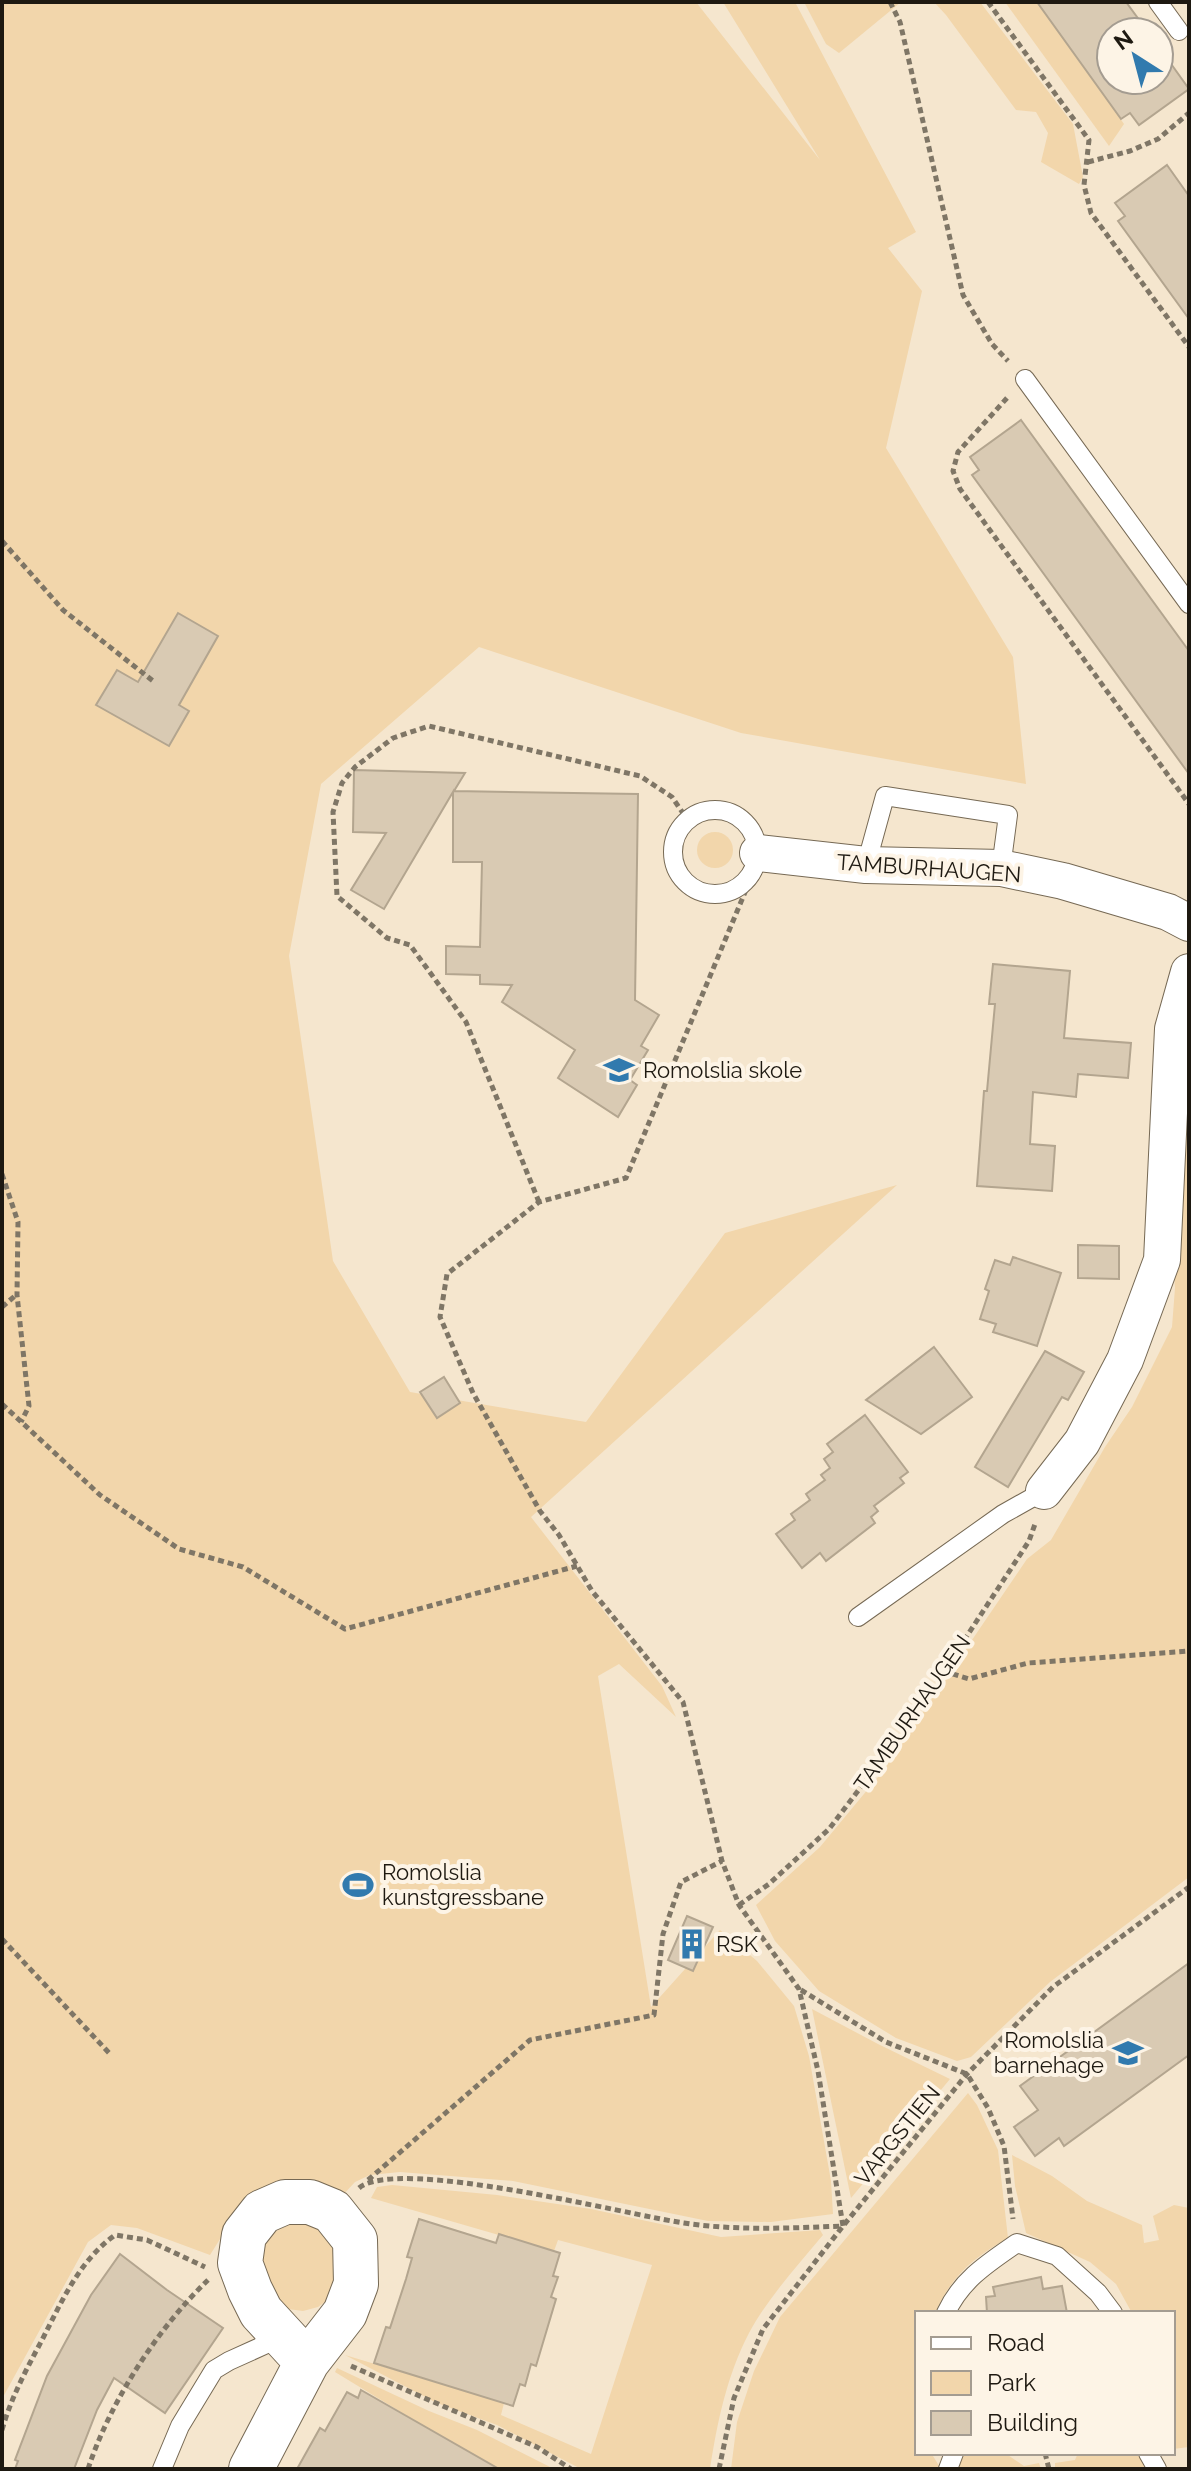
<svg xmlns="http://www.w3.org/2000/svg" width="1191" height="2471" font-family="Raleway,sans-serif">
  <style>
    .green { fill: #f2d6ab }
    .building { fill: #d9cab3; stroke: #b3a58f; stroke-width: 2 }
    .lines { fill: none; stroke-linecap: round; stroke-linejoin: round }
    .service-casing { stroke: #766954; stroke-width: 20 }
    .minor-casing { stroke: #766954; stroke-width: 38 }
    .tertiary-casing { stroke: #766954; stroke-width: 46 }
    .path { stroke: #7f7666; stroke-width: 5; stroke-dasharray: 6 4; stroke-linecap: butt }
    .service { stroke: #fff; stroke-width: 18 }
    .minor { stroke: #fff; stroke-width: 36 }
    .tertiary { stroke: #fff; stroke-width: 44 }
    .labels { text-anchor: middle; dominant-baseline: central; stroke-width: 8; stroke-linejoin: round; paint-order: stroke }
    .street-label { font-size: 22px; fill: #1e1911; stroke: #fdf4e6 }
    .poi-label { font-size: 22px; fill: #1e1911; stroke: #fdf4e6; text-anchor: start }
  </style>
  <rect width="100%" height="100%" fill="#f5e6ce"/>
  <g class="green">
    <path d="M2 2H696L820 160 723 2H795L916 232 888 248 922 291 886 448 1013 657 1026 784 741 733 479 647 321 784 289 956 333 1261 410 1392 586 1422 725 1233 897 1185 531 1517 662 1686 676 1717 619 1664 598 1676 651 2007 720 1930 757 1961 794 2006 809 2056 831 2181 833 2214 771 2222 708 2221 513 2181 400 2172 370 2175 355 2182 342 2196 237 2212 210 2255 137 2228 111 2225 88 2242 2 2399Z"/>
    <path d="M804 2H901L839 53 826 44Z"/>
    <path d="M934 2H980L1073 124 1083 177 1079 184 1041 162 1048 133 1036 112 1016 110 946 15Z"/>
    <path d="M1005 2H1040L1124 124 1109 146Z"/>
    <circle cx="715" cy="850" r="18"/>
    <path d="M1189 1024V1877L1050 1982 971 2057 957 2061 896 2038 819 1991 775 1941 756 1905 820 1847 883 1771 1027 1559 1051 1540 1105 1447 1132 1407 1172 1327 1175 1288 1173 1258Z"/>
    <path d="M812 2009 878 2044 950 2079 851 2198Z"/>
    <path d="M968 2093 977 2105 998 2150 1008 2238C973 2258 952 2275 935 2313H917V2453H935L933 2456 941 2469H731L737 2422 754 2371 780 2317Z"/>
    <path d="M1012 2155 1052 2176 1087 2201 1142 2225 1144 2243 1159 2240 1153 2216 1174 2205 1189 2208V2447L1173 2449V2313H1132L1116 2284 1090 2262 1026 2233 1015 2186Z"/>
    <path d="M392 2185 497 2195 591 2209 721 2237 820 2230 823 2235C797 2266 768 2298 749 2333 727 2375 717 2423 710 2469H581L497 2425 437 2403 345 2355 504 2403 501 2415 591 2454 652 2265 558 2240 554 2251 371 2198 377 2187Z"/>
    <path d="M297 2223C322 2225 330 2236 343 2256L330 2298 318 2307 303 2311 288 2309 263 2291 260 2247C271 2233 280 2227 297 2223Z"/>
    <path d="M337 2368 429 2411 477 2430 554 2469H486L488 2465 335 2372Z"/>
    <path d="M975 2453H1005L1024 2466 1039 2463 1041 2469H946L956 2457Z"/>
    <path d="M1078 2453H1138L1145 2469H1055V2463L1075 2460Z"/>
  </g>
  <g class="building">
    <path d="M1037 2H1126L1148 32H1111V80H1159V47L1189 89 1139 125 1130 113 1121 119Z"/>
    <path d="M1167 165 1189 196V319L1118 221 1125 216 1115 203Z"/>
    <path d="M1021 420 1189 651V774L972 475 979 470 970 457Z"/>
    <path d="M178 613 218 636 179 705 189 711 169 746 96 705 117 670 138 682Z"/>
    <path d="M354 770 465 773 454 791 638 794 635 1000 659 1015 641 1046 648 1050 630 1080 637 1085 618 1117 558 1078 575 1050 502 1002 512 985 480 984V975L446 974V946L480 947 482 862H453V792L384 909 351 890 386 833 353 832Z"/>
    <path d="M993 964 1070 971 1064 1038 1131 1043 1128 1078 1078 1074 1076 1097 1033 1092 1030 1144 1055 1146 1052 1191 977 1186 984 1091H987L995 1004H989Z"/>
    <path d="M1078 1245 1119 1246V1279L1078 1278Z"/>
    <path d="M1013 1257 1061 1273 1037 1346 993 1332 996 1324 980 1319 989 1291 985 1289 995 1260 1010 1265Z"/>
    <path d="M934 1347 972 1397 921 1434 866 1400Z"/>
    <path d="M1045 1351 1084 1372 1068 1400 1062 1397 1008 1487 975 1467Z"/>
    <path d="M444 1377 460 1403 437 1418 420 1392Z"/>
    <path d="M865 1415 908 1472 900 1478 904 1483 874 1506 878 1511 871 1517 875 1523 826 1561 820 1553 802 1568 776 1534 795 1520 791 1514 810 1500 806 1494 825 1480 821 1475 830 1468 824 1459 833 1452 827 1444Z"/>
    <path d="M687 1916 713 1927 693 1971 668 1960Z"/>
    <path d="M1189 1963V2055L1064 2146 1059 2138 1035 2156 1014 2127 1038 2110 1020 2086Z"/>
    <path d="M419 2219 496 2243 499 2234 560 2253 553 2276 558 2277 551 2297 556 2299 536 2366 531 2364 525 2386 520 2384 513 2406 374 2363 386 2327 390 2328 406 2279 412 2258 407 2257Z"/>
    <path d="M120 2254 167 2290 223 2328 165 2413 114 2378 97 2410 74 2469H15L18 2461 15 2460 47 2376 91 2295Z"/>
    <path d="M1041 2277 1043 2289 1062 2286 1067 2313H987L986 2297 995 2296 993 2287Z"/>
    <path d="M361 2390 499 2469H297L320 2428 325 2431 347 2392 358 2398Z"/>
  </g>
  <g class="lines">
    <g class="service-casing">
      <g id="service">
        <path d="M1158 2 1179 31"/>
        <path d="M1025 379 1189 604"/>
        <circle cx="715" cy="852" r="42"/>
        <path d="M866 865 885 796 1008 815 1001 868"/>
        <path d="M858 1617 1003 1514 1044 1491"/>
        <path d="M946 2313C961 2280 988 2263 1017 2243L1057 2256 1098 2293 1113 2313"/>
        <path d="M1148 2453 1157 2469"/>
        <path d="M162 2469 180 2426 214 2370 229 2361 282 2337"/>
        <path d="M948 2469 954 2453"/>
      </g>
    </g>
    <g class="minor-casing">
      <g id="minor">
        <path d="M758 853 866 865 1001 868 1063 881 1168 912 1189 923"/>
        <path d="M1044 1491 1082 1442 1125 1360 1162 1260 1173 1029 1189 972"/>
      </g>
    </g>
    <g class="tertiary-casing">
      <path id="tertiary" d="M251 2469 307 2362 345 2313 356 2284 355 2240 332 2211 310 2202H285L262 2212 244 2235 240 2263 250 2290 261 2312 307 2362"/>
    </g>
    <g class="path">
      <path d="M890 2 900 22 963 295 992 344 1008 361"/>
      <path d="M988 2 1089 140 1084 185 1091 213 1189 347"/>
      <path d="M1088 162 1130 151 1158 139 1189 113"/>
      <path d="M1007 398 958 452 953 471 960 489 1189 804"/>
      <path d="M2 541 63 610 153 681"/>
      <path d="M2 1174 18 1222 17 1295 29 1406 21 1422"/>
      <path d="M539 1202 466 1022 410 945 387 938 337 896 333 812 342 783 355 767 393 738 429 726 640 776 672 797 687 819"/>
      <path d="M2 1307 16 1295"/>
      <path d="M2 1404 100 1495 179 1549 243 1567 345 1629 577 1566"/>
      <path d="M943 1671 969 1679 1028 1663 1189 1651"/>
      <path d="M739 1905 769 1884 829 1829 912 1720 1029 1541 1035 1524"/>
      <path d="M2 1939 111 2055"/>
      <path d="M801 1990 886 2042 967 2074 988 2108 1004 2146 1013 2219"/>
      <path d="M368 2180 530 2040 654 2015 663 1934 681 1882 722 1861"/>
      <path d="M359 2188C397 2156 628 2215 684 2223 737 2231 790 2228 843 2226L818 2071 799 1989 739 1905 722 1861 683 1702 592 1591 559 1535 540 1511 473 1393 440 1317 447 1274 539 1202 626 1178 748 885"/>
      <path d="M351 2366 537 2447 571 2469"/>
      <path d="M2 2430C11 2398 26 2370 42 2340 62 2301 79 2261 115 2235L147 2240 205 2267"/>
      <path d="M1045 2453 1049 2469"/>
      <path d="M88 2469C110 2402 157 2329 208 2280"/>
      <path d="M719 2469 734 2398 763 2329 843 2226 967 2074 1053 1987 1189 1887"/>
    </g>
    <use href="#service" class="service"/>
    <use href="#minor" class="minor"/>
    <use href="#tertiary" class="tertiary"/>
  </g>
  <defs>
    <g id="school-bare" transform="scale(2.4)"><path d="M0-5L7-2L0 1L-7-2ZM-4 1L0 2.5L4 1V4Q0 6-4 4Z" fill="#317aae" stroke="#fdf4e6" stroke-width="2.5" paint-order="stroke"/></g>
    <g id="stadium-bare" transform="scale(2.4)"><path d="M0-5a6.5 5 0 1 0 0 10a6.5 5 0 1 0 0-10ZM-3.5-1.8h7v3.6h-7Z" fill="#317aae" stroke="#fdf4e6" stroke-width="2.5" paint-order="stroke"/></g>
    <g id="building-bare" transform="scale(2.4)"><path d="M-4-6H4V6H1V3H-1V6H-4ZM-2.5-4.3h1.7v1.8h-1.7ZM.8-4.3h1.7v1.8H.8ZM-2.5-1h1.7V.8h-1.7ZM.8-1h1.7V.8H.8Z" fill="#317aae" stroke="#fdf4e6" stroke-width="2.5" paint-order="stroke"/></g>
  </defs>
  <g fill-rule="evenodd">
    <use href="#school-bare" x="619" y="1070"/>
    <use href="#stadium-bare" x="358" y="1885"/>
    <use href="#building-bare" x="692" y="1944"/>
    <use href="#school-bare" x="1128" y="2053"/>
  </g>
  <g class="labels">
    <g class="street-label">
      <text transform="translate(929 868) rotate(4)">TAMBURHAUGEN</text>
      <text transform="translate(912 1713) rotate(-55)">TAMBURHAUGEN</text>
      <text transform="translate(897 2135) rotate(-51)">VARGSTIEN</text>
    </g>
    <g class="poi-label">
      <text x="643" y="1070">Romolslia skole</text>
      <text x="382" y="1872">Romolslia<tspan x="382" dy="25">kunstgressbane</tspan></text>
      <text x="716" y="1944">RSK</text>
      <text x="1104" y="2040" text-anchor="end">Romolslia<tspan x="1104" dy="25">barnehage</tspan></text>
    </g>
  </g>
  <rect width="1191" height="2471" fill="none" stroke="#1e1911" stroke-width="8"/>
  <rect x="915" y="2311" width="260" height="144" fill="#fdf4e6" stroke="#a49c91" stroke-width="2"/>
  <rect x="931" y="2337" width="40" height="12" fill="#ffffff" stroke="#a49c91" stroke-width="2"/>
  <text x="987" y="2351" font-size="24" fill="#1e1911">Road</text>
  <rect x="931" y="2371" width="40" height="24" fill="#f2d6ab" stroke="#a49c91" stroke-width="2"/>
  <text x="987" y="2391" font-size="24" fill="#1e1911">Park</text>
  <rect x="931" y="2411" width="40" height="24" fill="#d9cab3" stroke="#a49c91" stroke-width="2"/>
  <text x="987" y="2431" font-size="24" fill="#1e1911">Building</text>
  <g transform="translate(1135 56) rotate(324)"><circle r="38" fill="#fdf4e6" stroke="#a49c91" stroke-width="2"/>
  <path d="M0-6L14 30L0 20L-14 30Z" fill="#317aae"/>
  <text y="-12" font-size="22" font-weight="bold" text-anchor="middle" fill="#1e1911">N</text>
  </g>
</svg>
